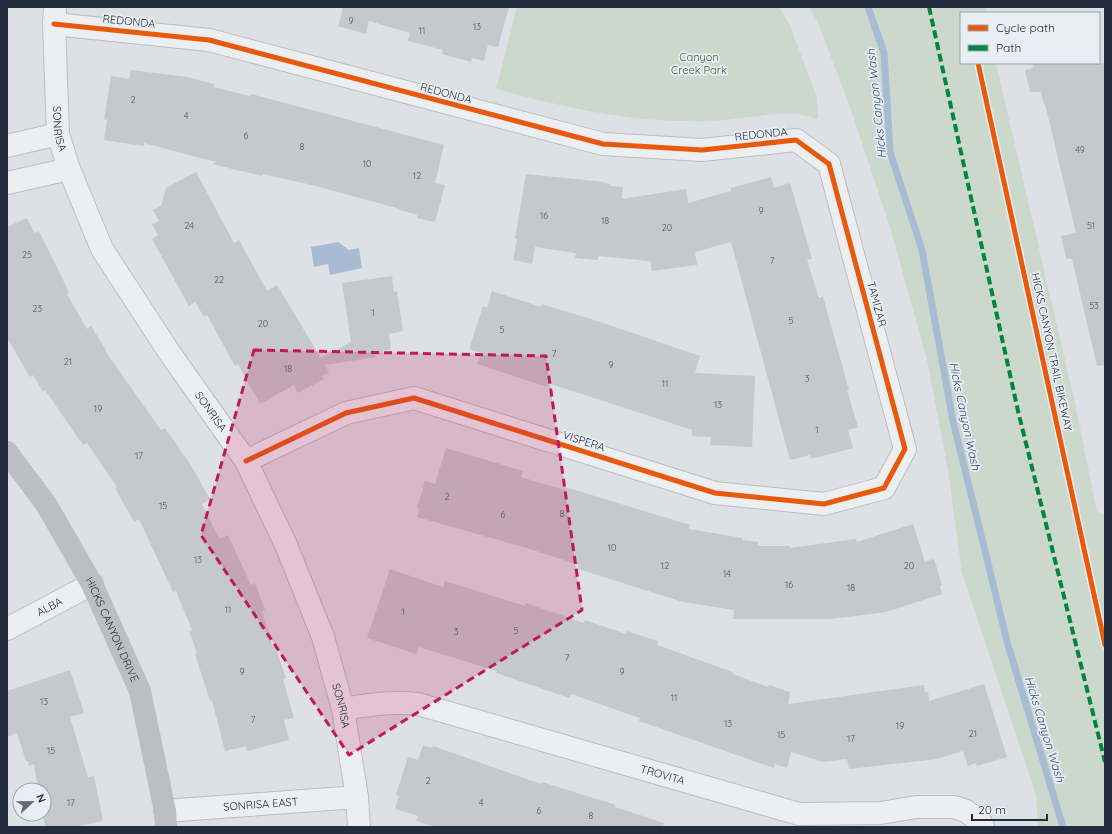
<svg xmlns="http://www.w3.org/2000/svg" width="1112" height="834" font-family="Quicksand,sans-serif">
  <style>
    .green { fill: #cdd8cd }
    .water { fill: #a7bcd3 }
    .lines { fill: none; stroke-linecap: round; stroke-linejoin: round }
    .stream { stroke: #a7bcd3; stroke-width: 7 }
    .building { fill: #c5c8cc }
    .street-casing { stroke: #bbbec2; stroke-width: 24 }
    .street { stroke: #edeef0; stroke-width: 22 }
    .secondary { stroke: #bcbec4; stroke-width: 22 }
    .quiet { stroke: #00873e; stroke-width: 4; stroke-dasharray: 8 4; stroke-linecap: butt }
    .cycleway-casing { stroke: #e9eef5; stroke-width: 8 }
    .cycleway { stroke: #e8590c; stroke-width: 5 }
    .marked { fill: #c2185b; fill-opacity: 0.2; stroke: #c2185b; stroke-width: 3; stroke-dasharray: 8 5; stroke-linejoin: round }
    .labels { text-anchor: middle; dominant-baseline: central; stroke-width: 3.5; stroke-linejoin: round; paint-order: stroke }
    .number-label { font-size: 9px; fill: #4c5462 }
    .street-label { font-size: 11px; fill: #232d3e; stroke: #e9eef5 }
    .park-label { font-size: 11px; fill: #375b2f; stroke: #e9eef5 }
    .water-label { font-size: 12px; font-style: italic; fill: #294b76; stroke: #e9eef5 }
  </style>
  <rect width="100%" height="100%" fill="#dde0e4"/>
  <g class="green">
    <path d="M517 7H779L789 23 817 98 818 119C785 109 767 116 734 119 719 121 703 122 688 121 623 121 560 106 496 89Z"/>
    <path d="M809 7H984L986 13H961V63H996L1075 403 1097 512 1105 515V827H1038L1036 795 962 573 948 471 927 360 890 227 849 104 818 23Z"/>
  </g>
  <path class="water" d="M338 242 349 250 359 248 362 268 330 275 328 264 314 267 311 247Z"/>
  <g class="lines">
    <path class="stream" d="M868 7 884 53 890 152 922 250 953 421 1008 645 1063 827"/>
  </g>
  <g class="building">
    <path d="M342 7H509L498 47 488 45 484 61 472 58 471 62 442 54 443 50 408 41 410 33 369 21 366 34 338 26 342 13Z"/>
    <path d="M1032 63H1105V365L1097 366 1072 259 1066 258 1061 236 1076 233 1045 104 1044 105 1041 92H1030L1025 70 1031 69 1033 67Z"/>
    <path d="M131 70 187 77 214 84V87L250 96 251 94 444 145 435 183 445 185 435 222 417 218V215L400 210V209L316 186 263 174 262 176 212 164 216 162 144 143V146L104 140 107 120 104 119 111 76 129 79Z"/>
    <path d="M196 172 234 243 239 240 267 291 277 285 321 358 351 342 342 283 392 276 394 292 397 291 403 331 389 334 391 349 382 351 383 354 375 355 376 357 325 365 329 373 322 376 324 379 298 393 294 385 260 404 238 364 235 366 207 315 204 317 195 302 189 306 152 239 158 235 152 224 159 221 153 210 161 206 166 188Z"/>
    <path d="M526 174 604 182 603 183 610 184V186L623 187 622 199 686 189 688 203 731 191V188L771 177 774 188 790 183 812 259 807 260 819 298 823 297 849 390H847L858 427 848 430 853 448 811 459 810 455 790 460 731 242 695 252 697 265 652 271 650 261 598 256V260L575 258 576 253 535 247 532 264 513 260 517 239H515Z"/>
    <path d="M27 218 34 233 39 231 66 286 69 293 67 294 87 329 91 326 106 350 105 351 161 430 165 428 190 464 210 499 202 504 219 539 228 535 251 585 255 583 265 610 262 611 273 647 275 646 286 678 283 679 294 718 284 720 289 740 247 751 246 746 225 751 212 700 210 701 195 654 197 653 189 631 192 630 176 591 173 592 139 519 134 522 115 488 117 487 87 443 83 445 45 390 43 392 33 375 30 377 7 338V227Z"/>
    <path d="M492 291 541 307 542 304 600 322 700 356 695 373 755 376 752 447 710 445 711 437 692 436V430L548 383 547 387 477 364 481 353 469 349 483 306 487 308Z"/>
    <path d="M446 448 523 471 521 477 564 490 565 487 690 525 689 529 743 538 742 540 758 542V546H790V548L856 539 857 542 913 524 925 562 934 559 942 585 940 586 942 594 886 612 856 616 828 619H733L734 610 683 602 578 569 579 565 530 549 417 517 419 509 417 508 425 481 435 484Z"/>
    <path d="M390 569 443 587 445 581 525 606 526 603 584 623 585 620 626 634 627 631 658 641 657 645 733 672V674L768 687 769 685 790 692 788 704 924 685 925 692H928L929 701 984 684 1007 757 977 766 976 763 968 766 963 751 937 759 849 769 847 759 823 762 791 752 787 768 775 764 774 768 639 721 640 718 571 694 569 698 502 675 496 673 497 671 419 647 416 654 367 638Z"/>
    <path d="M70 670 84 713 70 717 88 777 94 776 103 821 74 827H45L43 814 44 790H38L34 764 29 766 28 761H26L17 733 7 737V691Z"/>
    <path d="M423 745 432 748 433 746 541 784 542 782 616 805 615 807 664 823 663 827H436L416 821 418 816 395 809 399 796 396 795 408 757 418 760Z"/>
  </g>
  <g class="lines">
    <g class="street-casing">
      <g id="street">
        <path id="s1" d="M55 7 54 24 58 134 69 169 102 249 169 352 246 461 286 545 323 637 343 709 357 797 359 827"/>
        <path d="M54 24 209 40 603 144 702 150 796 140 829 164 905 449 884 488 824 504 715 493 414 398 346 413 246 461"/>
        <path d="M7 146 58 134"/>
        <path d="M7 183 69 169"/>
        <path id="s2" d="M7 629 92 584"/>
        <path id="s3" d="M343 709C368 705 392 701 418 704L799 814 881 813 916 807H954L966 811 981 823 983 827"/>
        <path id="s4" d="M165 811 357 797"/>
      </g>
    </g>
    <use href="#street" class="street"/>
    <path class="secondary" id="s5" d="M7 452 46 504 92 584 140 691 165 811 166 827"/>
    <path class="quiet" d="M929 7 1018 411 1105 762"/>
    <g class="cycleway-casing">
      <g id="cycleway">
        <path d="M54 24 209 40 603 144 702 150 796 140 829 164 905 449 884 488 824 504 715 493 414 398 346 413 246 461"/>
        <path d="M978 63 1105 645"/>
      </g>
    </g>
    <use href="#cycleway" class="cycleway"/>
  </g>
  <path class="marked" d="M254 350 546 356 582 610 349 755 201 535Z"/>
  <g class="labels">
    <g class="number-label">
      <text x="351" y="20">9</text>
      <text x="477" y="26">13</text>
      <text x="422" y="30">11</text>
      <text x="133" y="99">2</text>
      <text x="186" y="115">4</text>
      <text x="246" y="135">6</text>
      <text x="302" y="146">8</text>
      <text x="1080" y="149">49</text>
      <text x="367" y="163">10</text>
      <text x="417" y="175">12</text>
      <text x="761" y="210">9</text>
      <text x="544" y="215">16</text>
      <text x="605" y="220">18</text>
      <text x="189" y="225">24</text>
      <text x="1091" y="225">51</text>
      <text x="667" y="227">20</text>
      <text x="27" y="254">25</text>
      <text x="772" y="260">7</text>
      <text x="219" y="279">22</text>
      <text x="1094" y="305">53</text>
      <text x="37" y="308">23</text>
      <text x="373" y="312">1</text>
      <text x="791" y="320">5</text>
      <text x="263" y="323">20</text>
      <text x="502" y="329">5</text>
      <text x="554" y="353">7</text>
      <text x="68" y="361">21</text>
      <text x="611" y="364">9</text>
      <text x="288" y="368">18</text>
      <text x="807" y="378">3</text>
      <text x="665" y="383">11</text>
      <text x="718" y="404">13</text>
      <text x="98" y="408">19</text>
      <text x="817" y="429">1</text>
      <text x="139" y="455">17</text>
      <text x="447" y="496">2</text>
      <text x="163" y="505">15</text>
      <text x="562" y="513">8</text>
      <text x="503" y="514">6</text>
      <text x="612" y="547">10</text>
      <text x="198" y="559">13</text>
      <text x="665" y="565">12</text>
      <text x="909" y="565">20</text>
      <text x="727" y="573">14</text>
      <text x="789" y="584">16</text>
      <text x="851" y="587">18</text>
      <text x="228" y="609">11</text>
      <text x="403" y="611">1</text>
      <text x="516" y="630">5</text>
      <text x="456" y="631">3</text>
      <text x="567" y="657">7</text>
      <text x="242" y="671">9</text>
      <text x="622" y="671">9</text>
      <text x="674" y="697">11</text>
      <text x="44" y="701">13</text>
      <text x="253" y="719">7</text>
      <text x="728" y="723">13</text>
      <text x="900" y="725">19</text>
      <text x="973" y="733">21</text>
      <text x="781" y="734">15</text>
      <text x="851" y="738">17</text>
      <text x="51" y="750">15</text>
      <text x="428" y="780">2</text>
      <text x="71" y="802">17</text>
      <text x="481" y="802">4</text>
      <text x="539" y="810">6</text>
      <text x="591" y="815">8</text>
    </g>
    <g class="street-label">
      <text transform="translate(129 21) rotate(6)">REDONDA</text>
      <text transform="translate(446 93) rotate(15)">REDONDA</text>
      <text stroke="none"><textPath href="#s1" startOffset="122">SONRISA</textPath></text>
      <text transform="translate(761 134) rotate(-6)">REDONDA</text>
      <text transform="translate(877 304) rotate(75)">TAMIZAR</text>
      <text transform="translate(1052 352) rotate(78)">HICKS CANYON TRAIL BIKEWAY</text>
      <text stroke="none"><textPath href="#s1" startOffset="446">SONRISA</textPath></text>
      <text transform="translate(584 441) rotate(18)">VISPERA</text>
      <text stroke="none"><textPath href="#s2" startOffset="48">ALBA</textPath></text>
      <text stroke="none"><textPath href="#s5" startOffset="207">HICKS CANYON DRIVE</textPath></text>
      <text stroke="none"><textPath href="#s1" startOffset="770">SONRISA</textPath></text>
      <text stroke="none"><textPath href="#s3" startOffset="330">TROVITA</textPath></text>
      <text stroke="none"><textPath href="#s4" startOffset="96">SONRISA EAST</textPath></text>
    </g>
    <g class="park-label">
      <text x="699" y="57">Canyon<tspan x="699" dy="13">Creek Park</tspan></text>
    </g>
    <g class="water-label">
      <text transform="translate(876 104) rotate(-96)">Hicks Canyon Wash</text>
      <text transform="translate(965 416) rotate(78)">Hicks Canyon Wash</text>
      <text transform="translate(1045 729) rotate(73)">Hicks Canyon Wash</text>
    </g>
  </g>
  <rect width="1112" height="834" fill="none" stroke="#232d3e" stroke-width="16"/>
  <rect x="960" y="12" width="140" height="52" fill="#e9eef5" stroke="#9aa1ac"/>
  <rect x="968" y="25" width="20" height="6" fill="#e8590c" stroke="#9aa1ac"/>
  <text x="996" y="32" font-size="12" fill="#232d3e">Cycle path</text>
  <rect x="968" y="45" width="20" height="6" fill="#00873e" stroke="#9aa1ac"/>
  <text x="996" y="52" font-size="12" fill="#232d3e">Path</text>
  <g transform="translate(32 802) rotate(68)"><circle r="19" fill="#e9eef5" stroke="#9aa1ac"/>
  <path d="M0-3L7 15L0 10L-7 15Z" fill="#646c78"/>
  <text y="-6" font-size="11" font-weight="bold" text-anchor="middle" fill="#232d3e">N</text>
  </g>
  <path d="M972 814v6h75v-6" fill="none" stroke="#232d3e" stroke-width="2"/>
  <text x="978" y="814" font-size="12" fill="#232d3e" stroke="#e9eef5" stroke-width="3" paint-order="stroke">20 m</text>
</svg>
